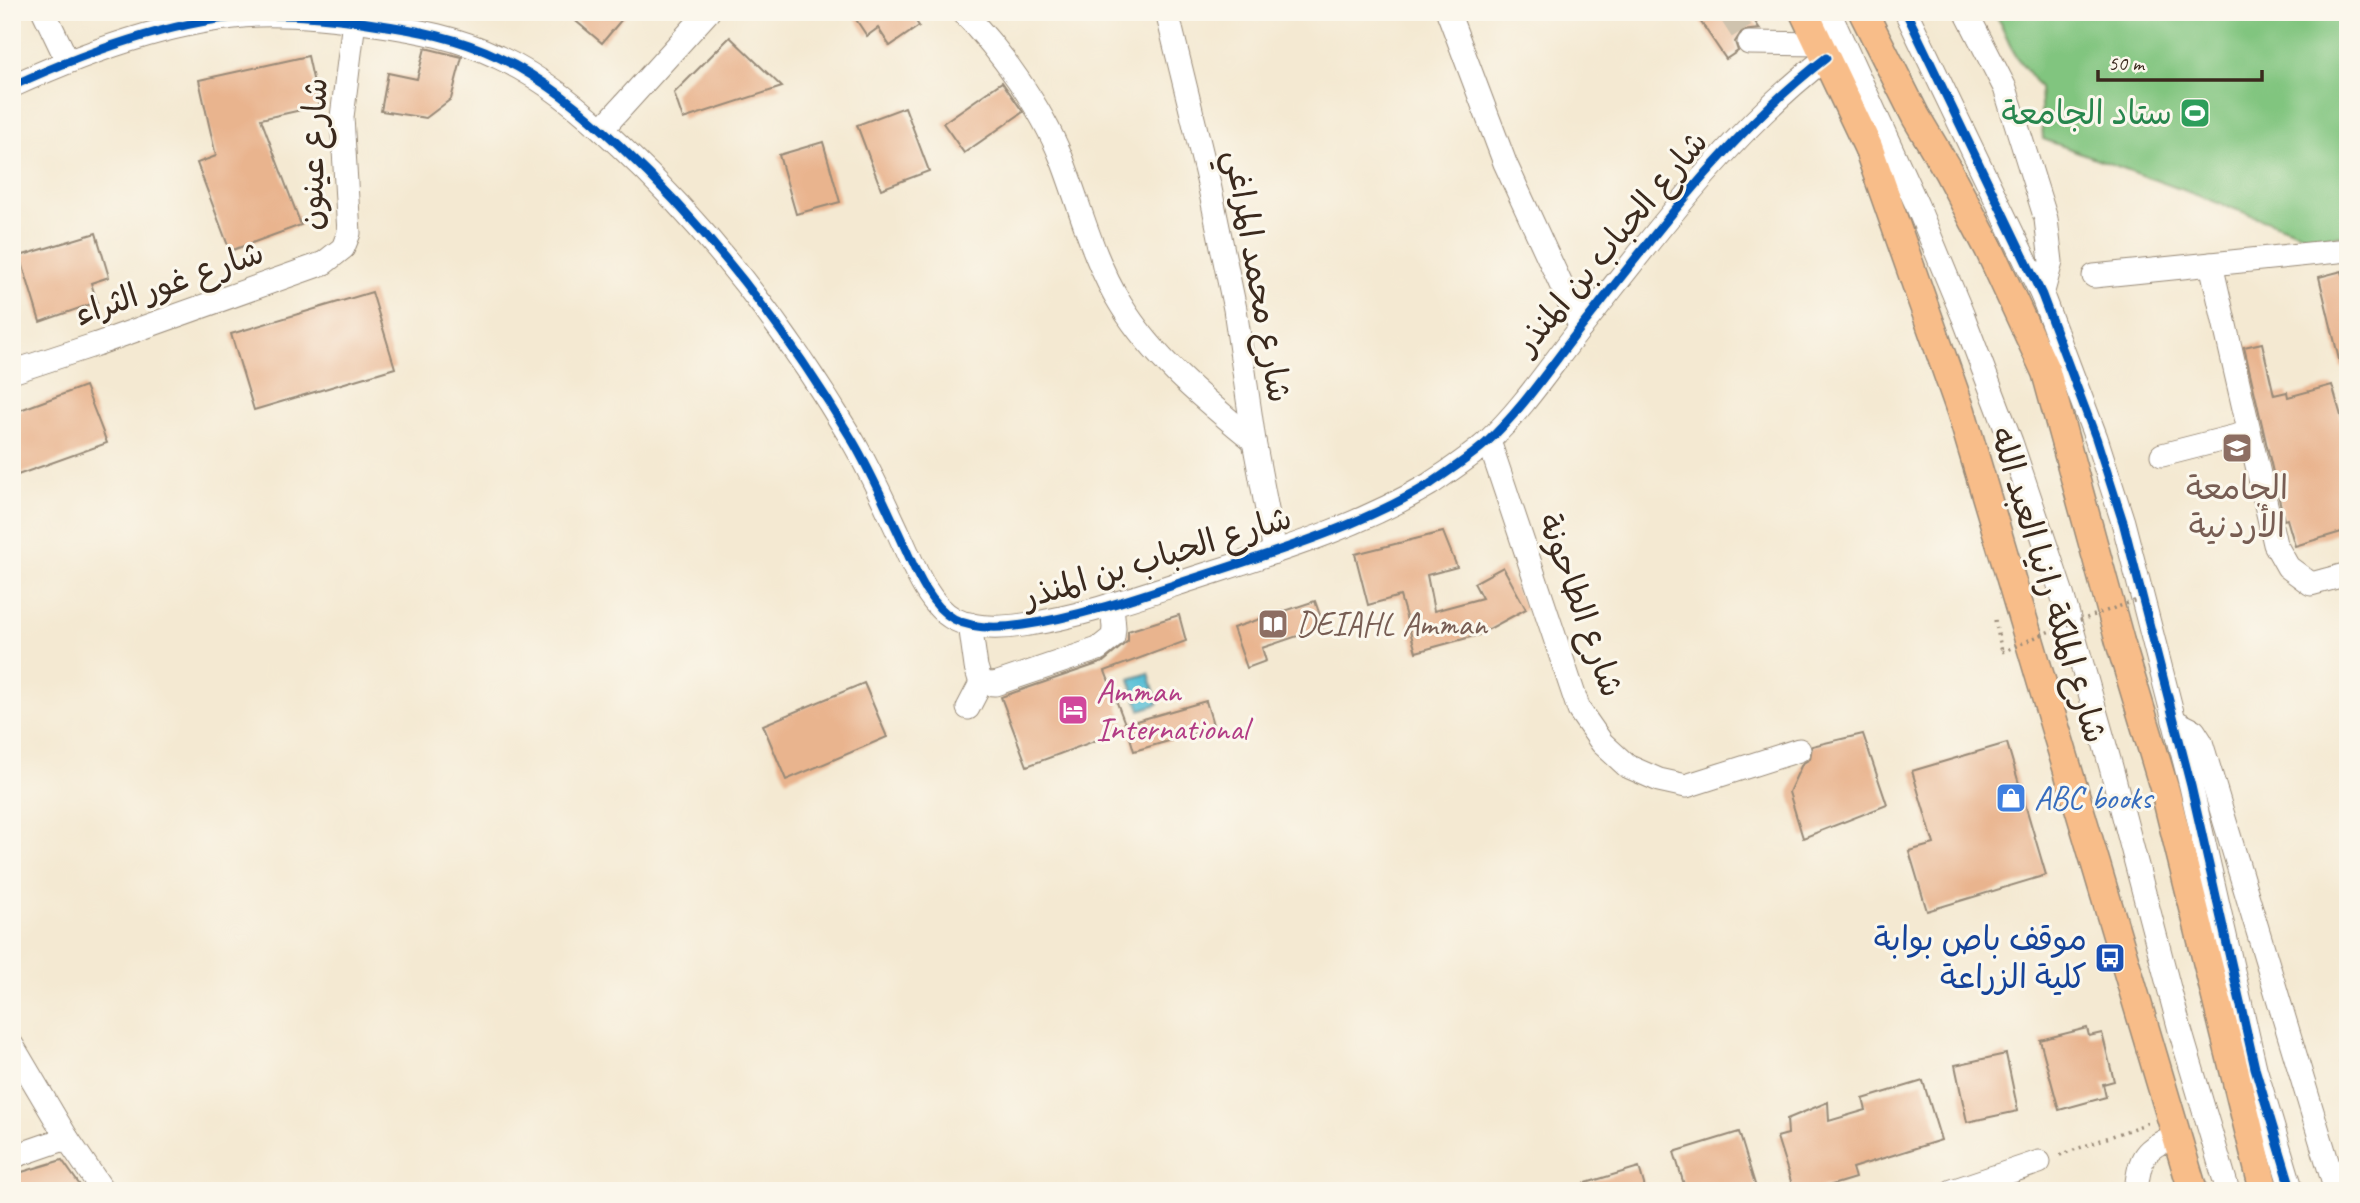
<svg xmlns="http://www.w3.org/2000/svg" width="2360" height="1203" font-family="Caveat,'Playpen Sans Arabic',sans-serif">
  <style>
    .green { fill: #81c57f; stroke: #5e784e; stroke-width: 2 }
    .water { fill: #59bfd6; stroke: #4a747a; stroke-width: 2 }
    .building { fill: #e9b48e }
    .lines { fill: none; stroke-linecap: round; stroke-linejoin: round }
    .minor-tunnel { stroke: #cfc3ae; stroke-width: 23; stroke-dasharray: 23 11; stroke-linecap: butt }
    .minor-casing { stroke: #988a78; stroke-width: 25 }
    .major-casing { stroke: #988a78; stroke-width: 31 }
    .path { stroke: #988a78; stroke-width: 3.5; stroke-dasharray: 2 5; stroke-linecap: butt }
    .minor { stroke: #fff; stroke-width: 23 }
    .major { stroke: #f8bd89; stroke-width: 28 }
    .path-bridge { stroke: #988a78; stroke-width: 3.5; stroke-dasharray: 2 5; stroke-linecap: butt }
    .cycleway-casing { stroke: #fbf7ec; stroke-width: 13 }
    .cycleway { stroke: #0057b8; stroke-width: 9 }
    .labels { text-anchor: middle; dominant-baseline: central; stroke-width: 6; stroke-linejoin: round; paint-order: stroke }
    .leisure-label { font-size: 33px; fill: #27864d; stroke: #fbf7ec; text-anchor: end }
    .street-label { font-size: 33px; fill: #3b2a1e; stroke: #fbf7ec }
    .education-label { font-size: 33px; fill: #785e54; stroke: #fbf7ec }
    .hotel-label { font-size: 33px; fill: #b23c85; stroke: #fbf7ec; text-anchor: start }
    .shop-label { font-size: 33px; fill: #366cbe; stroke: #fbf7ec; text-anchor: start }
    .transit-label { font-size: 33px; fill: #164399; stroke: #fbf7ec; text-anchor: end }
  </style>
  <rect width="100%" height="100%" fill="#fbf7ec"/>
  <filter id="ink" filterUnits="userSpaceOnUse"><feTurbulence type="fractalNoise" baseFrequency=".0143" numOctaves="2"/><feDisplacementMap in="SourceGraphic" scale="14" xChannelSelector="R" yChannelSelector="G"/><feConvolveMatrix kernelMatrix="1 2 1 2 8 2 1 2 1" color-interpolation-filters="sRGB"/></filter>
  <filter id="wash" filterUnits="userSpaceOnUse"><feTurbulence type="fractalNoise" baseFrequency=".00686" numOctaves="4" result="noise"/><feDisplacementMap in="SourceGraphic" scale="28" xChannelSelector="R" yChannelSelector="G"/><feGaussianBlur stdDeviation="1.57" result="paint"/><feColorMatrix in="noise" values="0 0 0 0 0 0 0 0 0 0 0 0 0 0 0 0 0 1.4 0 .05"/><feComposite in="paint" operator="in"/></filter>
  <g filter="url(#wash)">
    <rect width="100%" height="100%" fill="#f4e9d2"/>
    <path class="green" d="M1995 12H2348V235L2314 238 2043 139 2040 88 2014 54Z"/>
    <path class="water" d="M1149 673 1158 704 1140 710 1130 679Z"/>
    <g id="blocks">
      <g class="building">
        <path d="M565 12H628L602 43Z"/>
        <path d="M851 12H910L919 26 890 46 878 28 867 36Z"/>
        <path d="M1694 12H1748L1760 29 1742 31 1735 42 1738 51 1726 59Z"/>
        <path d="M730 37 782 87 683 119 674 93Z"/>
        <path d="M425 48 462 57 451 99 426 118 381 111 388 73 417 79Z"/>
        <path d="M308 56 319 106 261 119 301 225 230 251 197 163 216 156 199 80Z"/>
        <path d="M1002 82 1023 112 964 153 943 123Z"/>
        <path d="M905 107 929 171 881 189 857 125Z"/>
        <path d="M823 142 840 202 796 214 779 155Z"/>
        <path d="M96 233 109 277 91 283 97 302 40 322 20 256Z"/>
        <path d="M2342 271 2348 294V367L2341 368 2319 277Z"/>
        <path d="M372 292 395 368 254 410 231 334Z"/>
        <path d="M2262 343 2274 395 2287 392 2288 397 2332 385 2348 440V487L2342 489 2348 509V530L2295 546 2287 519 2284 520 2244 347Z"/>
        <path d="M85 386 107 443 12 477V413Z"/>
        <path d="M1443 532 1457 567 1427 575 1434 611 1482 598 1474 583 1503 567 1526 609 1478 635 1416 652 1400 596 1368 605 1355 554Z"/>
        <path d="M1315 601 1324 627 1262 648 1266 661 1247 668 1233 628Z"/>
        <path d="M1179 615 1186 641 1105 671 1127 729 1027 766 1001 697 1103 662 1128 641V631Z"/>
        <path d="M864 683 887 737 786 780 763 725Z"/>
        <path d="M1206 701 1214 728 1134 751 1126 724Z"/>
        <path d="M1863 734 1887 805 1803 838 1789 792 1802 764 1810 759 1812 746Z"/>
        <path d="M2007 743 2046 875 1927 911 1909 851 1934 844 1912 771Z"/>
        <path d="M2087 1028 2089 1036 2102 1033 2114 1081 2103 1084 2106 1097 2059 1110 2040 1040Z"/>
        <path d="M2006 1054 2018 1111 1967 1122 1955 1065Z"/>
        <path d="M1923 1081 1941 1140 1852 1168 1855 1178 1812 1191H1794L1777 1137 1788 1134 1787 1119 1828 1102 1829 1121 1866 1110 1863 1099Z"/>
        <path d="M1739 1132 1757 1191H1686L1674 1152Z"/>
        <path d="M62 1160 84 1191H12V1175Z"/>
        <path d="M1639 1167 1646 1191H1577L1576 1186Z"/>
      </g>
    </g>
  </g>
  <g filter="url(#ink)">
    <use href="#blocks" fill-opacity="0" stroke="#988a78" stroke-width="2"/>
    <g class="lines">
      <path class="minor-tunnel" d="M1729 12 1749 43"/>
      <g class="minor-casing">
        <g id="minor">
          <path d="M44 12 67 60"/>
          <path d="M963 12C1000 50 1041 107 1061 157 1080 206 1093 260 1121 305 1154 359 1206 401 1254 441"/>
          <path d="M1167 12 1209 184 1235 309 1254 441 1275 552"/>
          <path d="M1448 12 1505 163 1581 328"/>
          <path d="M1829 12 1917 205 1963 316 2011 442 2062 594 2111 767 2180 1030 2228 1191"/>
          <path d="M1906 12 2042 295 2096 438 2123 522 2191 786 2255 1068 2292 1191"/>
          <path d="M1966 12 2005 88 2046 219 2051 262 2042 295"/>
          <path d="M1749 43 1819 44"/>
          <path d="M12 86C86 52 176 19 258 15 296 14 336 18 374 24 417 30 459 38 498 57 544 78 583 111 620 146 711 231 787 331 851 438 869 468 883 500 898 532 911 559 926 604 954 619 973 629 1002 628 1023 625 1080 617 1137 597 1192 579 1272 553 1357 528 1430 484 1449 471 1469 458 1486 443 1523 409 1552 364 1583 325 1657 232 1731 131 1826 58"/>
          <path d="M602 129 708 12"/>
          <path d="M2211 264 2275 544 2288 567 2311 584 2348 574"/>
          <path d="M2094 276 2348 250"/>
          <path d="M12 372 97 344 324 263 343 248 349 233 342 117 354 21"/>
          <path d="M1489 441 1579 710 1602 743 1627 766 1659 780 1686 786 1799 750"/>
          <path d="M2162 455 2248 433"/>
          <path d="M970 624 976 667 981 683 995 684 1098 649 1113 637 1114 628 1112 604"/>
          <path d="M968 708 981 683"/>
          <path d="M2174 721 2194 731 2201 742 2336 1191"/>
          <path d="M12 1045 67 1138 103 1191"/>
          <path d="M12 1157 67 1138"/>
          <path d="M1952 1191 2039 1162"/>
          <path d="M2136 1191C2140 1154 2144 1151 2176 1135"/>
        </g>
      </g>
      <g class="major-casing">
        <g id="major">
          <path d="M1804 12 1868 147 1961 411 2193 1191"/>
          <path d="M1863 12 1916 117 1948 171 1989 249 2046 372 2120 642 2165 791 2264 1191"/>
        </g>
      </g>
      <g class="path">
        <path d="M1995 620 2002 652"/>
        <path d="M2339 1063 2348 1060"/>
        <path d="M2060 1155 2148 1123"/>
      </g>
      <use href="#minor" class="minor"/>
      <use href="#major" class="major"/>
      <path class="path-bridge" d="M2002 652 2050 631 2151 595"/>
      <g class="cycleway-casing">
        <g id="cycleway">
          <path d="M1906 12 2042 295 2096 438 2123 522 2191 786 2255 1068 2292 1191"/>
          <path d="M12 86C86 52 176 19 258 15 296 14 336 18 374 24 417 30 459 38 498 57 544 78 583 111 620 146 711 231 787 331 851 438 869 468 883 500 898 532 911 559 926 604 954 619 973 629 1002 628 1023 625 1080 617 1137 597 1192 579 1272 553 1357 528 1430 484 1449 471 1469 458 1486 443 1523 409 1552 364 1583 325 1657 232 1731 131 1826 58"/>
        </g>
      </g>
      <use href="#cycleway" class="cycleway"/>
    </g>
  </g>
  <defs>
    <g id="stadium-square" transform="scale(1.575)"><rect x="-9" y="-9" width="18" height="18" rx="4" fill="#2e9e5b" stroke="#fbf7ec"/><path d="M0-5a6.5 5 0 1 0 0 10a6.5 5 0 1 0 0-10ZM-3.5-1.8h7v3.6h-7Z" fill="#fff"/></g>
    <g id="university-square" transform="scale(1.575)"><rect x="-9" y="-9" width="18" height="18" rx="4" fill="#8d6e63" stroke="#fbf7ec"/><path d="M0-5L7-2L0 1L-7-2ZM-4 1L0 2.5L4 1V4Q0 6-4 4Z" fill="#fff"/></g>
    <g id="library-square" transform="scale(1.575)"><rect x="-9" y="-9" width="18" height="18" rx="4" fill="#8d6e63" stroke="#fbf7ec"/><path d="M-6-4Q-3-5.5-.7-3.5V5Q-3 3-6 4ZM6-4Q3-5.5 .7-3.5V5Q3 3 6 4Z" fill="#fff"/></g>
    <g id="hotel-square" transform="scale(1.575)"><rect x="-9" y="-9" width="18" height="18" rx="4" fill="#d1479c" stroke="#fbf7ec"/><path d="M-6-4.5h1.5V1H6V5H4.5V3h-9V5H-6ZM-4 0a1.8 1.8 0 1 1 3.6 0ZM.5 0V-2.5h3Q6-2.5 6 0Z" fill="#fff"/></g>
    <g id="shop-square" transform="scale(1.575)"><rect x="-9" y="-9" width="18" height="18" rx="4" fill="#3f7fe0" stroke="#fbf7ec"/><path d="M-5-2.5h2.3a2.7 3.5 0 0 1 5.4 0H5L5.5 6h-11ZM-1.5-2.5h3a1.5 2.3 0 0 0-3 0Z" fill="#fff"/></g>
    <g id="bus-square" transform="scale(1.575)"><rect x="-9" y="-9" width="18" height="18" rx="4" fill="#1a4fb4" stroke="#fbf7ec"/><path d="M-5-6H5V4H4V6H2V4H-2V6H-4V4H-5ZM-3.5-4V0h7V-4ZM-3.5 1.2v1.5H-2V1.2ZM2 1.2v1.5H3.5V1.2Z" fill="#fff"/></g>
  </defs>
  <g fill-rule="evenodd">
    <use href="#stadium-square" x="2195" y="113"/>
    <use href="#university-square" x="2237" y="448"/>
    <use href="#library-square" x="1273" y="624"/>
    <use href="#hotel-square" x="1073" y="710"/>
    <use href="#shop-square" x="2011" y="798"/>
    <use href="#bus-square" x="2110" y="958"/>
  </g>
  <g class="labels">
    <g class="leisure-label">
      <text x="2172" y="113">ستاد الجامعة</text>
    </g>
    <g class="street-label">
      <text transform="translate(313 154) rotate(-88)">شارع عينون</text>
      <text transform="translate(1611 242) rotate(-50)">شارع الحباب بن المنذر</text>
      <text transform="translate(1258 276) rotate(80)">شارع محمد المراغي</text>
      <text transform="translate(169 283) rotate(-19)">شارع غور الثراء</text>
      <text transform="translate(1157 557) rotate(-17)">شارع الحباب بن المنذر</text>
      <text transform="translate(2049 585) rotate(73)">شارع الملكة رانيا العبد الله</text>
      <text transform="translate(1581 605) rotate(70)">شارع الطاحونة</text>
    </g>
    <g class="education-label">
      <text x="2237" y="488">الجامعة<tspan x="2237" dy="38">الأردنية</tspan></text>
      <text x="1296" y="624" text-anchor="start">DEIAHL Amman</text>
    </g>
    <g class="hotel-label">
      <text x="1096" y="691">Amman<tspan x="1096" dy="38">International</tspan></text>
    </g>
    <g class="shop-label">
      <text x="2034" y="798">ABC books</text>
    </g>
    <g class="transit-label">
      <text x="2087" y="939">موقف باص بوابة<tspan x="2087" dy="38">كلية الزراعة</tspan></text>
    </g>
  </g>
  <rect width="2360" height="1203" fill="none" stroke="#fbf7ec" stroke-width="42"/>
  <path d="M2098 70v10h164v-10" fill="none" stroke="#3b2a1e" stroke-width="3.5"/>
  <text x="2108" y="70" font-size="21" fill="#3b2a1e" stroke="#fbf7ec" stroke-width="5" paint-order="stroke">50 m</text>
</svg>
